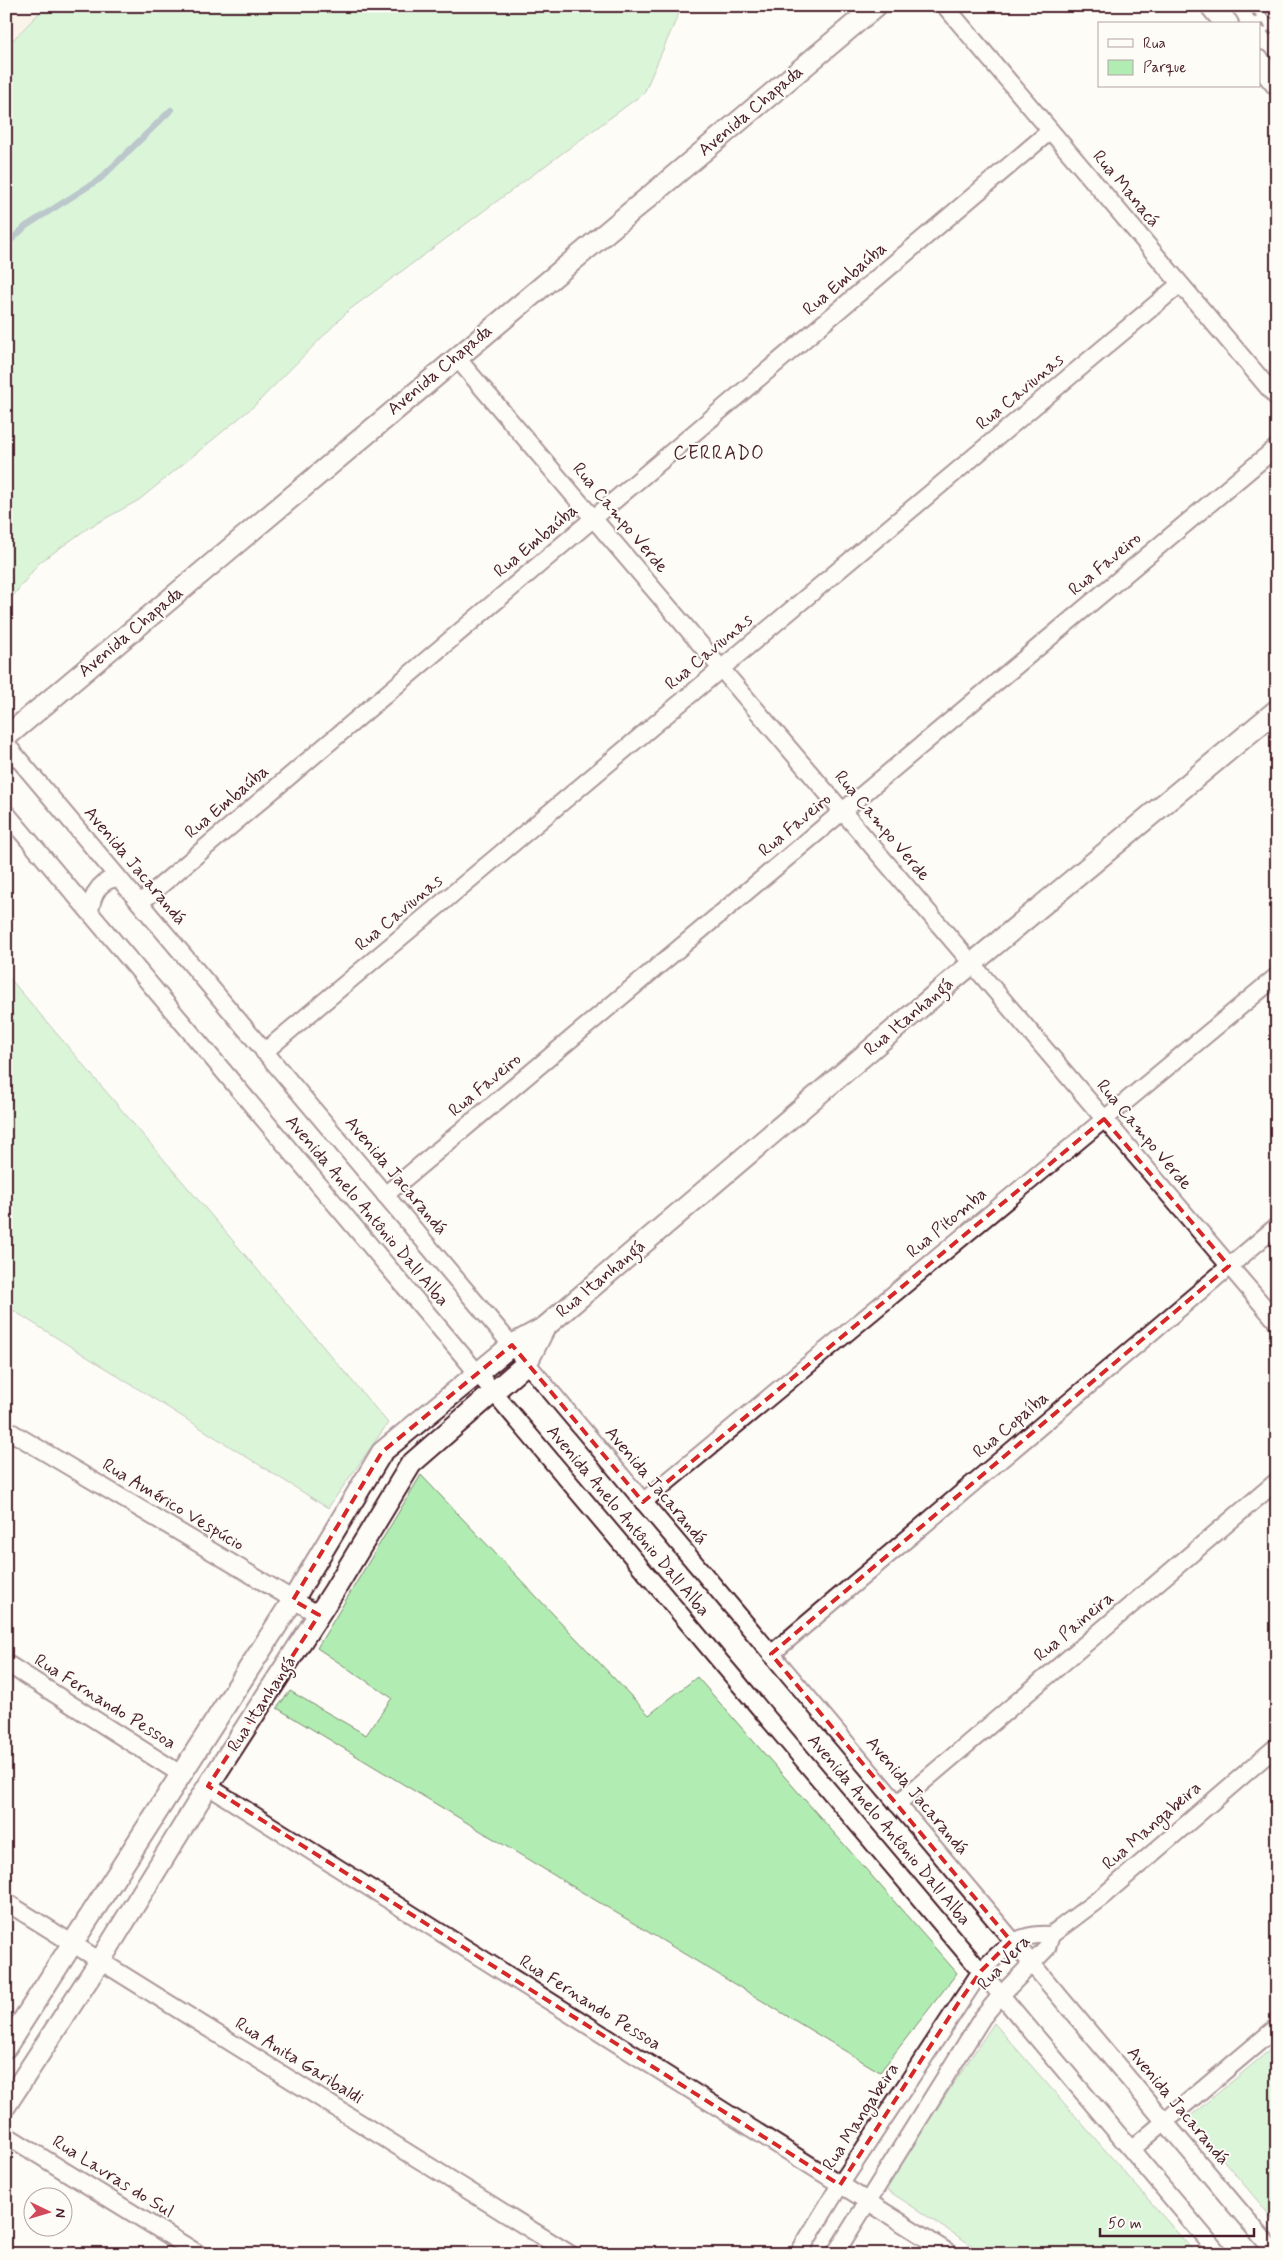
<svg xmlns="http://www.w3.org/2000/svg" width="1283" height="2260" font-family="Mynerve,sans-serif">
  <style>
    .built { fill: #f7ecdb }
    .green { fill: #b1edb3; stroke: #7e866f }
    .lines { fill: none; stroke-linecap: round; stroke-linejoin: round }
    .stream { stroke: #6a8895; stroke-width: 6 }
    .minor-casing { stroke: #4a1f2b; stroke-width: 20 }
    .tertiary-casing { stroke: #4a1f2b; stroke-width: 24 }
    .secondary-casing { stroke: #4a1f2b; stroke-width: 26 }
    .path { stroke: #4a1f2b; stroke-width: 3; stroke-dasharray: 5 4; stroke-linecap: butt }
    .minor { stroke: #fdfcf7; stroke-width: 16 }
    .tertiary { stroke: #fdfcf7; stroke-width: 20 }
    .secondary { stroke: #fdfcf7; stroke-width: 22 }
    .marked { fill: none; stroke: #d62828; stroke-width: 4; stroke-dasharray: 10 6; stroke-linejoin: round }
    .labels { text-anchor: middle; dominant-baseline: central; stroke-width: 4; stroke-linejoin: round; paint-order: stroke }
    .street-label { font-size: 18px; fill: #4a1f2b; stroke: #fdfcf7 }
    .neighbourhood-label { font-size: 19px; letter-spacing: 1px; fill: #4a1f2b; stroke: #fdfcf7 }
  </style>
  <rect width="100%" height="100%" fill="#fdfcf7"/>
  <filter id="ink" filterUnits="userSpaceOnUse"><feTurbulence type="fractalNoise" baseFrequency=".02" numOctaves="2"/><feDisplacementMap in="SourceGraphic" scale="10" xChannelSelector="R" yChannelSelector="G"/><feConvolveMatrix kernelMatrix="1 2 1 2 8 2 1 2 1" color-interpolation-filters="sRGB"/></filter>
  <g filter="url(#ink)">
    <path class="built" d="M6 6H46L6 47Z"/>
    <g class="green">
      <path d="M46 6H682L644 93 349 310 254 406 139 500 88 528 39 563 6 605V47Z"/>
      <path d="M6 974 388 1423 328 1508 6 1306Z"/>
      <path d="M421 1475 649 1715 697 1677 957 1973 880 2072 277 1708 290 1691 366 1735 392 1698 317 1648Z"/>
      <path d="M994 2023 1196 2254H985L884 2188Z"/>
      <path d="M1277 2044V2224L1188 2118Z"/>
    </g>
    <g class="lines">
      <path class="stream" d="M6 245 26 226 100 179 171 110"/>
      <g class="minor-casing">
        <g id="minor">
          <path d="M945 6 1277 398"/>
          <path d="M456 357 1277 1322"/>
          <path d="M6 744 1276 2254"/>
          <path d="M6 813 1219 2254"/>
          <path d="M140 903 1050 131"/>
          <path d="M90 911C93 893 100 880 118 878"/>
          <path d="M264 1052 1180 284"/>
          <path d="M385 1195 1277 447"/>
          <path d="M6 1429 319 1615"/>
          <path d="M643 1502 1277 976"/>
          <path d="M771 1654 1277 1226"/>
          <path d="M6 1663 182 1775"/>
          <path d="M208 1786 951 2254"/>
          <path d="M897 1804 1277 1481"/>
          <path d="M6 1902 570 2254"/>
          <path d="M1051 1935 1103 1896 1277 1746"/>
          <path d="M6 2135 199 2254"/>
          <path d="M1132 2149 1277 2027"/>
          <path d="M798 2254 840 2185 981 1971C1004 1949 1016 1932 1051 1935"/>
          <path d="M835 2254 982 2018 1001 1995 1047 1948 1051 1935"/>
        </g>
      </g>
      <g class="tertiary-casing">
        <g id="tertiary">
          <path d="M6 737 876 6"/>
          <path d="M6 2047 293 1600 382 1452 512 1345 545 1327 956 977 1277 710"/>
          <path d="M6 2105 100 1961 208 1786 334 1591 411 1464 527 1363 545 1327"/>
        </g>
      </g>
      <g class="secondary-casing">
        <g id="secondary">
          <path d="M1212 6 1227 24"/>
          <path d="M1276 6 1277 7"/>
          <path d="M1259 62 1277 84"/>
        </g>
      </g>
      <g class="path">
        <path d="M1247 6 1256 17"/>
        <path d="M1262 24 1277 42"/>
      </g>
      <use href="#minor" class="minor"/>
      <use href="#tertiary" class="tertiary"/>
      <use href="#secondary" class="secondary"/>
    </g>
  </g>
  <path d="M0 0H1283V2260H0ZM1104 1119 1229 1266 771 1654 1011 1941 981 1971 959 2002 840 2185 208 1786 319 1615 293 1600 382 1452 512 1345 643 1502Z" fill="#fdfcf7" fill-opacity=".55" fill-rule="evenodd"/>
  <path class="marked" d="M1104 1119 1229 1266 771 1654 1011 1941 981 1971 959 2002 840 2185 208 1786 319 1615 293 1600 382 1452 512 1345 643 1502Z"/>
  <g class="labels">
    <g class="street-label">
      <text transform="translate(751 111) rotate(-40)">Avenida Chapada</text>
      <text transform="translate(1126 189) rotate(50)">Rua Manacá</text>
      <text transform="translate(845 279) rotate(-40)">Rua Embaúba</text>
      <text transform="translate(440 370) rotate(-40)">Avenida Chapada</text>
      <text transform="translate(1020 392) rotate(-40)">Rua Caviunas</text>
      <text transform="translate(620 518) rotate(50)">Rua Campo Verde</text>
      <text transform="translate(536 541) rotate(-40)">Rua Embaúba</text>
      <text transform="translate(1105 564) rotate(-40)">Rua Faveiro</text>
      <text transform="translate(131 632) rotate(-40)">Avenida Chapada</text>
      <text transform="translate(709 652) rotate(-40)">Rua Caviunas</text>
      <text transform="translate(227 802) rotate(-40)">Rua Embaúba</text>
      <text transform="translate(795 825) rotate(-40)">Rua Faveiro</text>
      <text transform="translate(882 826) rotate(50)">Rua Campo Verde</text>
      <text transform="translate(135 866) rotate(50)">Avenida Jacarandá</text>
      <text transform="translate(399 913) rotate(-40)">Rua Caviunas</text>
      <text transform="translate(909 1017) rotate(-40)">Rua Itanhangá</text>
      <text transform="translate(485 1085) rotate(-40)">Rua Faveiro</text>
      <text transform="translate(1144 1135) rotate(50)">Rua Campo Verde</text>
      <text transform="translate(396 1176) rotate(50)">Avenida Jacarandá</text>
      <text transform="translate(367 1211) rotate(50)">Avenida Anelo Antônio Dall Alba</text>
      <text transform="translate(947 1223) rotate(-40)">Rua Pitomba</text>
      <text transform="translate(601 1279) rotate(-40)">Rua Itanhangá</text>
      <text transform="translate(1011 1425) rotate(-40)">Rua Copaíba</text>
      <text transform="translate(656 1486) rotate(50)">Avenida Jacarandá</text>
      <text transform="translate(173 1505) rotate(31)">Rua Américo Vespúcio</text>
      <text transform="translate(628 1521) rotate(50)">Avenida Anelo Antônio Dall Alba</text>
      <text transform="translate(1074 1627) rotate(-40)">Rua Paineira</text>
      <text transform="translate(105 1702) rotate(32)">Rua Fernando Pessoa</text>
      <text transform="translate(262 1704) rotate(-57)">Rua Itanhangá</text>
      <text transform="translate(917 1796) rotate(50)">Avenida Jacarandá</text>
      <text transform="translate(1152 1826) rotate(-41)">Rua Mangabeira</text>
      <text transform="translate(889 1830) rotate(50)">Avenida Anelo Antônio Dall Alba</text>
      <text transform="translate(1004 1963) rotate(-47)">Rua Vera</text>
      <text transform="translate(590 2003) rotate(32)">Rua Fernando Pessoa</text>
      <text transform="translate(299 2061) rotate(32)">Rua Anita Garibaldi</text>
      <text transform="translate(1178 2106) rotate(50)">Avenida Jacarandá</text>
      <text transform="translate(861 2117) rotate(-57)">Rua Mangabeira</text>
      <text transform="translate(113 2177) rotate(32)">Rua Lavras do Sul</text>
    </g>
    <g class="neighbourhood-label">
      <text x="719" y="453">CERRADO</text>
    </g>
  </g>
  <rect width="1283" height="2260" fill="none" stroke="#fdfcf7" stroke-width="25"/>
  <rect x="12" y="12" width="1258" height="2235" fill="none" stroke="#4a1f2b" stroke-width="2" filter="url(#ink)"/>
  <rect x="1098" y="22" width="162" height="65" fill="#fdfcf7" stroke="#b5a4a5"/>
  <rect x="1108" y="39" width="25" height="8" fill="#fdfcf7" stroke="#b5a4a5"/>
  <text x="1143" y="48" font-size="15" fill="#4a1f2b">Rua</text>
  <rect x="1108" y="60" width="25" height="15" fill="#b1edb3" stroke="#b5a4a5"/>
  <text x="1143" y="72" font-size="15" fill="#4a1f2b">Parque</text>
  <g transform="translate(48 2212) rotate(95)"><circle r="24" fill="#fdfcf7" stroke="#b5a4a5"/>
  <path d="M0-4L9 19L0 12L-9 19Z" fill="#d1495b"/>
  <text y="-8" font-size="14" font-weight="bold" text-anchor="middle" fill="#4a1f2b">N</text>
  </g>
  <path d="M1100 2228v8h154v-8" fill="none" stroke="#4a1f2b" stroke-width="2.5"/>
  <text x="1108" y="2228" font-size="15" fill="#4a1f2b" stroke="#fdfcf7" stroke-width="4" paint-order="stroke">50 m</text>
</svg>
